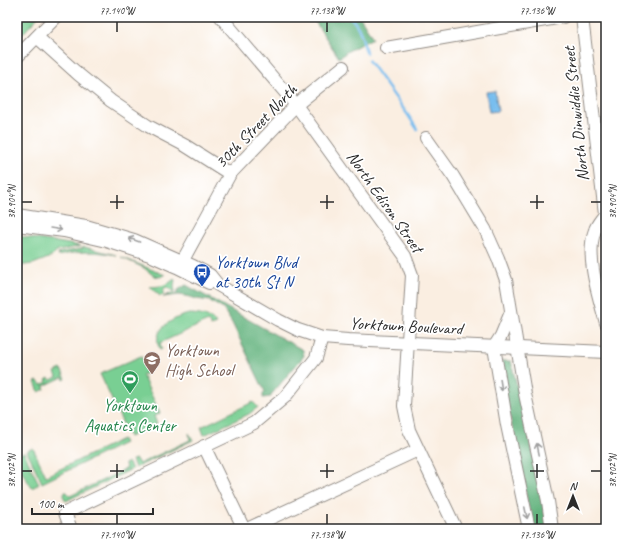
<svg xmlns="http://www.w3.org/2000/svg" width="623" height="546" font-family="Caveat,sans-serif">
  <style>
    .green { fill: #79cf93; stroke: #527d5f }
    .forest { fill: #62b27d; stroke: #466e54 }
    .water { fill: #78beef; stroke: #52748d }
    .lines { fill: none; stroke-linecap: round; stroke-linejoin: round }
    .stream { stroke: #78beef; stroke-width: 2.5 }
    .minor-casing { stroke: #928c86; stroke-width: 14 }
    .minor { stroke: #fff; stroke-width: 12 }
    .oneway { stroke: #a0a0a0 }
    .ticks { fill: none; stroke: #2b2b2b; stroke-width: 1.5 }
    .labels { text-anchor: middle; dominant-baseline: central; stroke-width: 3.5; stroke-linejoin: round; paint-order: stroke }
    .street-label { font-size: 17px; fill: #2b2b2b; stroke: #fff }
    .transit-label { font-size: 17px; fill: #164399; stroke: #fff; text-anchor: start }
    .education-label { font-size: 17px; fill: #785e54; stroke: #fff; text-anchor: start }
    .leisure-label { font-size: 17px; fill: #27864d; stroke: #fff }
    .neatline { fill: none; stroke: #2b2b2b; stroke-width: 1.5 }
    .ticks-label { font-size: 10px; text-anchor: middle; fill: #2b2b2b }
  </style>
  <rect width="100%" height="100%" fill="#fff"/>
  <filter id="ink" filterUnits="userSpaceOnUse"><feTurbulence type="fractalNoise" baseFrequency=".025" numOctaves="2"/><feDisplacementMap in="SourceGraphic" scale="8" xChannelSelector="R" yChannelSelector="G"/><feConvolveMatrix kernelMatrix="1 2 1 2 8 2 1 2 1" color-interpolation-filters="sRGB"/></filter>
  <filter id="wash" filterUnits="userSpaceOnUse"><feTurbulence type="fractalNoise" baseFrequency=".012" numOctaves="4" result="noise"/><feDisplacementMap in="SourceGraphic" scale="16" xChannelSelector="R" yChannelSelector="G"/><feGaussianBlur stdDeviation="0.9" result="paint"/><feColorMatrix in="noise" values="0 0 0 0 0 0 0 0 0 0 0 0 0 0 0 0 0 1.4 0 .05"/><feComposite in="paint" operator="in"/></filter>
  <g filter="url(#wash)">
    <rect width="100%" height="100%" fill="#faeee1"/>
    <g class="green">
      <path d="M17 17H38L17 40Z"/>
      <path d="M17 236 51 241 81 246 58 251 51 257 33 264 17 266Z"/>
      <path d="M84 247 116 255C96 251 77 251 58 256L59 253 81 249Z"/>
      <path d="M121 257 165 275 160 277 154 276 144 268Z"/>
      <path d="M174 279 175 280 174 286 175 292 166 287 164 289 163 295 160 296 150 287C159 286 166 287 174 279Z"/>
      <path d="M189 314C198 314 212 316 216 324L211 326 208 321 160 343 162 349 160 350C150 330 172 318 189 314Z"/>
      <path d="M141 356 147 370 146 371 147 373 142 375 160 413 154 416 157 424 129 437 100 374Z"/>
      <path d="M61 369 66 379 64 380 63 377 44 386 45 389 39 392 35 382 38 381 41 385 47 382 46 380 49 378 51 380 57 377 55 372Z"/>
      <path d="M253 402 258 407 249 414 204 435 201 427Z"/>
      <path d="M189 433 193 440 135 468 132 460 136 459 139 464 190 440Z"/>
      <path d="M122 439 124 443 42 483 27 451 33 448 46 476Z"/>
      <path d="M24 452 39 484 32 488 17 464V455Z"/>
      <path d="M128 462 132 469 66 501 63 496 65 492H67L70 496 126 469 125 464Z"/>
    </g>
    <g class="forest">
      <path d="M312 17H360L373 38 348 51 339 58Z"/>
      <path d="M186 285 303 350 304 356 271 395V397L263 398V394L265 392 232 323 223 309 210 301 196 299 186 296 179 295 163 297 172 293 176 294 178 290Z"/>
      <path d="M502 361H511L520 399 524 409 548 529H533L503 383Z"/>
    </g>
    <path class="water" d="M495 91 498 111 489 112 486 92Z"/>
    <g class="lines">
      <g class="stream">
        <path d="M350 17C360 26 363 40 366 53"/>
        <path d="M368 60 408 115 417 129"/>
      </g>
    </g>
  </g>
  <g filter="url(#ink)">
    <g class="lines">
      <g class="minor-casing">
        <g id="minor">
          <path d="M221 17 296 105 405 256 412 275 404 406 409 430 456 529"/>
          <path d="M582 17 605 214C602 219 597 224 595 230 585 256 599 297 606 323"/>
          <path d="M37 37 78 74 111 101 148 126 186 146 230 174"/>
          <path d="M386 48 563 17"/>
          <path d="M17 57 56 17"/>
          <path d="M426 138 453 176 485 229 498 258 506 280 525 394 548 501 552 529"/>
          <path d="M17 215 86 226 134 240 193 266 210 275 218 285 278 320 298 330 322 338 348 340 606 352"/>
          <path d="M17 225 64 231 107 241 150 255 177 267 209 283"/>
          <path d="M183 260 230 174 296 105 343 67"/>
          <path d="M511 312 501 336 494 347 507 425 529 529"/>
          <path d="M204 446 244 529"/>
          <path d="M71 529 65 513 254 423 285 397 316 358 322 338"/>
          <path d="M247 529 418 450"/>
        </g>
      </g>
      <use href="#minor" class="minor"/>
    </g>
    <defs><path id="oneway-shaft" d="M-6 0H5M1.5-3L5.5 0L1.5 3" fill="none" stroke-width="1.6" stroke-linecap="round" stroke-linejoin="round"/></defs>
    <g class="oneway">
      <use href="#oneway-shaft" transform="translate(56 229) rotate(9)"/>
      <use href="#oneway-shaft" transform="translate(134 240) rotate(-160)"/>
      <use href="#oneway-shaft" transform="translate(501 385) rotate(81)"/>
      <use href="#oneway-shaft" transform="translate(538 449) rotate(-102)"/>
      <use href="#oneway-shaft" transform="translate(526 513) rotate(78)"/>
    </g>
  </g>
  <path class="ticks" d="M117 22V32M327 22V32M537 22V32M117 195V209M327 195V209M537 195V209M22 202H32M110 202H124M320 202H334M530 202H544M591 202H601M117 464V478M327 464V478M537 464V478M22 471H32M110 471H124M320 471H334M530 471H544M591 471H601M117 514V524M327 514V524M537 514V524"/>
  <defs>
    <g id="bus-pin" transform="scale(0.9)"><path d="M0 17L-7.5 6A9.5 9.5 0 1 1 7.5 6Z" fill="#1a4fb4" stroke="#fff"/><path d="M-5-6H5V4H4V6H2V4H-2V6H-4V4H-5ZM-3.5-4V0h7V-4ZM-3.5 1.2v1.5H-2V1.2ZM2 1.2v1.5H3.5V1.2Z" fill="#fff"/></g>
    <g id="school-pin" transform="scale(0.9)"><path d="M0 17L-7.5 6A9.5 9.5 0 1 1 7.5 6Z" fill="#8d6e63" stroke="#fff"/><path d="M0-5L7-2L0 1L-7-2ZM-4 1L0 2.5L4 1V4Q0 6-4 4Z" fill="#fff"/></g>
    <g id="stadium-pin" transform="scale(0.9)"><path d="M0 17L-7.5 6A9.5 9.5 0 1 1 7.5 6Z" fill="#2e9e5b" stroke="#fff"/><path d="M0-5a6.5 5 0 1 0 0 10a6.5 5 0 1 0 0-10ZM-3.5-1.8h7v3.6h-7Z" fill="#fff"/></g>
  </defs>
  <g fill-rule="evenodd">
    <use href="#bus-pin" x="202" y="272"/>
    <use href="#school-pin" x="152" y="360"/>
    <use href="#stadium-pin" x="130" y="379"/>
  </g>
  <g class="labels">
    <g class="street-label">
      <text transform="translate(576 114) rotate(-96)">North Dinwiddie Street</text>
      <text transform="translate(256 126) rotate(-46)">30th Street North</text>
      <text transform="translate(385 202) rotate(55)">North Edison Street</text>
      <text transform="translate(406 326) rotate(3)">Yorktown Boulevard</text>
    </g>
    <g class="transit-label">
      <text x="215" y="262">Yorktown Blvd<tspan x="215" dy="20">at 30th St N</tspan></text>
    </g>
    <g class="education-label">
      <text x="165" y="350">Yorktown<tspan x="165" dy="20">High School</tspan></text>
    </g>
    <g class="leisure-label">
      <text x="130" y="405">Yorktown<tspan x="130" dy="20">Aquatics Center</tspan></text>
    </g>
  </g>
  <rect width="623" height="546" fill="none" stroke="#fff" stroke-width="44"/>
  <g transform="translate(573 496)" stroke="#ffffff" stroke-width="3" paint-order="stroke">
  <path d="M0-3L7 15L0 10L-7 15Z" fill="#2b2b2b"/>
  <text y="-6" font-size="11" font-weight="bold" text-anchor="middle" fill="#2b2b2b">N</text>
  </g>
  <path d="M32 508v6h121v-6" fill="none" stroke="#2b2b2b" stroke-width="2"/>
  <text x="38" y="508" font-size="12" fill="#2b2b2b" stroke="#ffffff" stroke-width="3" paint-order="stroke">100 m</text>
  <rect x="22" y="22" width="579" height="502" class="neatline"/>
  <g class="ticks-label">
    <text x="117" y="14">77.140°W</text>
    <text x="327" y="14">77.138°W</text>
    <text x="537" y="14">77.136°W</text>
    <text transform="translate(11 202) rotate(-90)" y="4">38.904°N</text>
    <text transform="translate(612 202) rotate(-90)" y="4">38.904°N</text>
    <text transform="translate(11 471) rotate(-90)" y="4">38.902°N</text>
    <text transform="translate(612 471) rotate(-90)" y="4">38.902°N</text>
    <text x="117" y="538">77.140°W</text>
    <text x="327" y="538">77.138°W</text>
    <text x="537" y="538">77.136°W</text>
  </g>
</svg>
